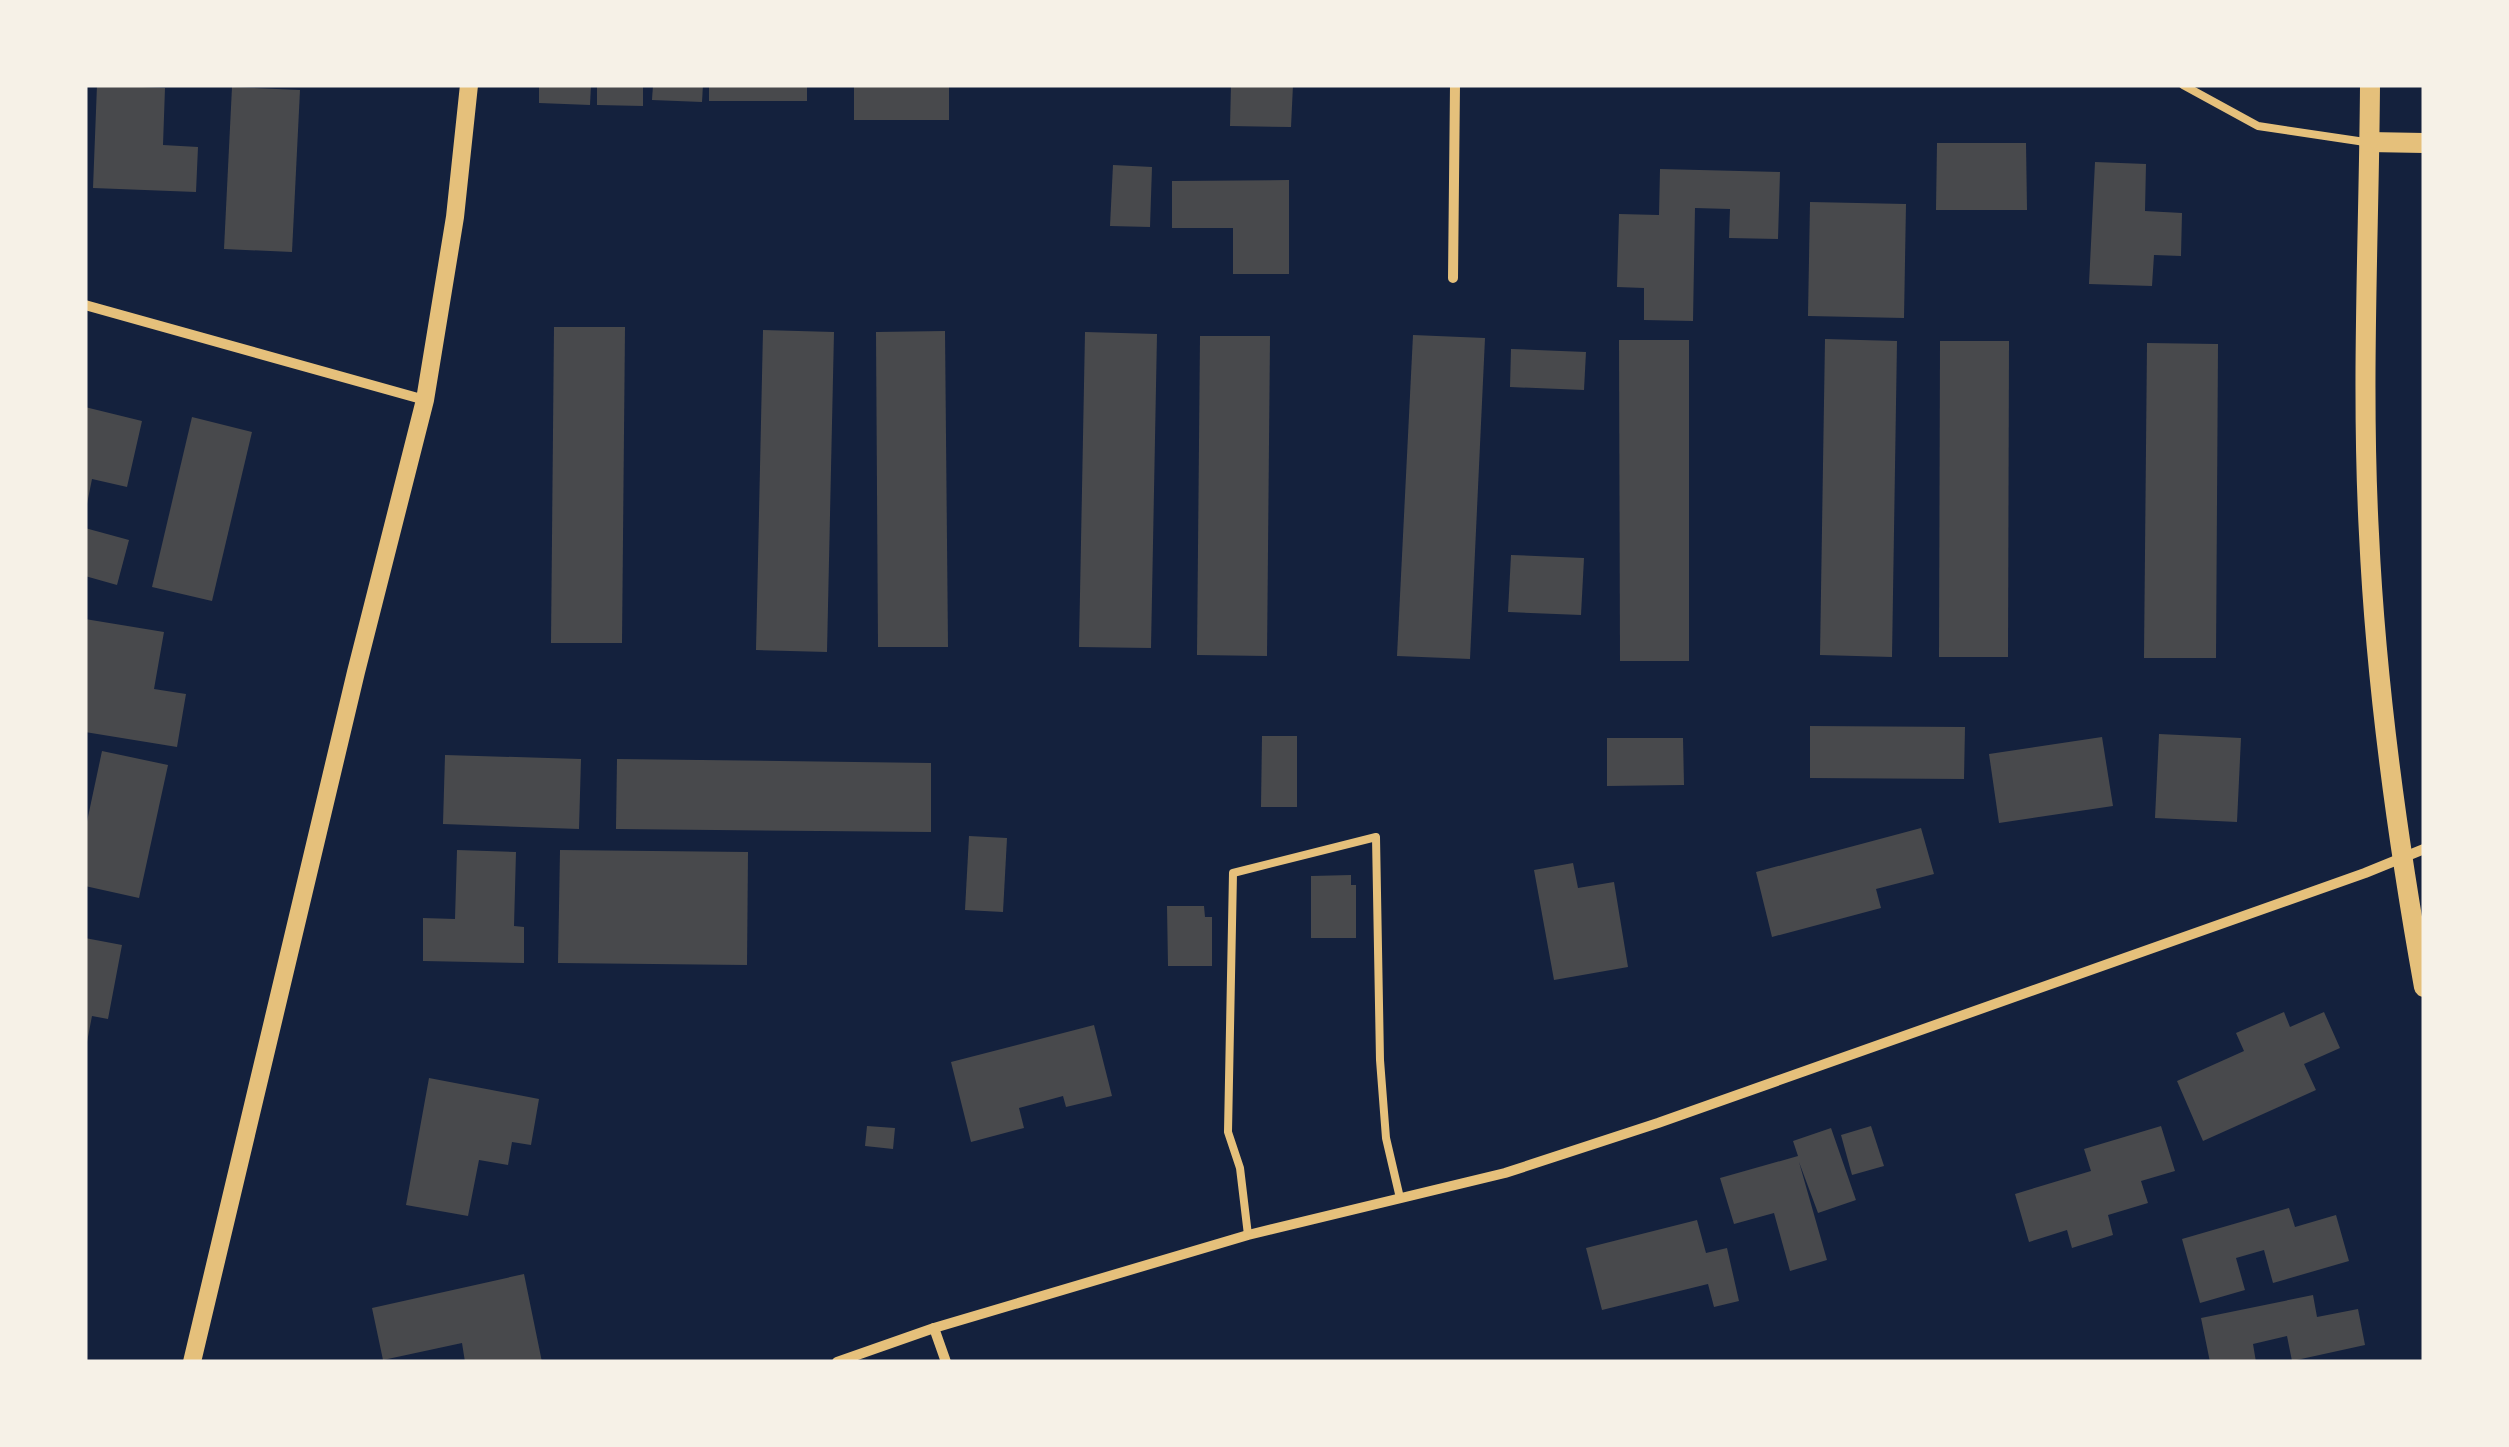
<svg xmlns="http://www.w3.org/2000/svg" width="2509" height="1447" font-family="'Archivo Narrow',sans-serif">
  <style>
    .building { fill: #48494c }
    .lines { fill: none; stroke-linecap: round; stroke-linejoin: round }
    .service { stroke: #e5c07b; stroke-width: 8 }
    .minor { stroke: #e5c07b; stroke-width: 10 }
    .tertiary { stroke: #e5c07b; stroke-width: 18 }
    .secondary { stroke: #e5c07b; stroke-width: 20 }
  </style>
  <rect width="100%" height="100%" fill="#14213d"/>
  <g class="building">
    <path d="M97 85 165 88 163 145 198 147 196 192 93 188Z"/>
    <path d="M539 85H591L590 105 539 103Z"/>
    <path d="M597 85H643V106L597 105Z"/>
    <path d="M653 85H703L702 102 652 100Z"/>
    <rect x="709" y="85" width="98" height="16"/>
    <rect x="854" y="85" width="95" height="35"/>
    <path d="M1231 85H1293L1291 127 1230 126Z"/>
    <path d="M232 87 300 90 292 252 224 249Z"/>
    <path d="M1937 143H2026L2027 210H1936Z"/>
    <path d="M2095 162 2146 164 2145 211 2182 213 2181 256 2154 255 2152 286 2089 284Z"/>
    <path d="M1113 165 1152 167 1150 227 1110 226Z"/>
    <path d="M1660 169 1780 172 1778 239 1729 238 1730 209 1695 208 1693 321 1644 320V288L1617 287 1619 214 1659 215Z"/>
    <path d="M1289 180V274H1233V228H1172V181Z"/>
    <path d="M1810 202 1906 204 1904 318 1808 316Z"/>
    <path d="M554 327H625L622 643H551Z"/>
    <path d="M763 330 834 332 827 652 756 650Z"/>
    <path d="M945 331 948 647H878L876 332Z"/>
    <path d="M1085 332 1157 334 1151 648 1079 647Z"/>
    <path d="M1413 335 1485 338 1470 659 1397 656Z"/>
    <path d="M1200 336H1270L1267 656 1197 655Z"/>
    <path d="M1825 339 1897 341 1892 657 1820 655Z"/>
    <path d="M1619 340H1689V661H1620Z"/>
    <path d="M1940 341H2009L2008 657H1939Z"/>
    <path d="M2147 343 2218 344 2216 658H2144Z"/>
    <path d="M1511 349 1586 352 1584 390 1510 387Z"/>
    <path d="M85 407 142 421 127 487 92 479 87 504Z"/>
    <path d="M192 417 252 432 212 601 152 587Z"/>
    <path d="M85 528 129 540 117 585 85 576Z"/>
    <path d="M1511 555 1584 558 1581 615 1508 612Z"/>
    <path d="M85 619 164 632 154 689 186 694 177 747 85 732Z"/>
    <path d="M1810 726 1965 727 1964 779 1810 778Z"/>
    <path d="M2159 734 2241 738 2237 822 2155 818Z"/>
    <path d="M1262 736H1297V807H1261Z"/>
    <path d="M2102 737 2113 806 1999 823 1989 754Z"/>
    <path d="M1607 738H1683L1684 785 1607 786Z"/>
    <path d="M102 751 168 765 139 898 85 886V831Z"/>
    <path d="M445 755 581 759 579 829 443 824Z"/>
    <path d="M617 759 931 763V832L616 829Z"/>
    <path d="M1921 828 1934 874 1876 889 1881 908 1772 937 1756 872Z"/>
    <path d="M969 836 1007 838 1003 912 965 910Z"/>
    <path d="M457 850 516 852 514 926 524 927V963L423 961V918L455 919Z"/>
    <path d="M560 850 748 852 747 965 558 963Z"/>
    <path d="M1573 863 1578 888 1614 882 1628 967 1554 980 1534 870Z"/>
    <path d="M1351 875V885H1356V938H1311V876Z"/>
    <path d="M1167 906H1204L1205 917H1212V966H1168Z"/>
    <path d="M85 938 122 945 108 1019 92 1016 87 1042Z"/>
    <path d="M2284 1012 2290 1027 2324 1012 2340 1048 2304 1064 2316 1090 2203 1141 2177 1081 2244 1051 2236 1033Z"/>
    <path d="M1094 1025 1112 1096 1066 1107 1063 1096 1019 1108 1024 1128 971 1142 951 1062Z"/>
    <path d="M429 1078 539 1099 531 1145 512 1142 508 1165 479 1160 468 1216 406 1205Z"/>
    <path d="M867 1126 895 1128 893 1149 865 1146Z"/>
    <path d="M1871 1126 1884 1166 1852 1175 1841 1135Z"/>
    <path d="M2161 1126 2175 1171 2141 1181 2148 1203 2108 1215 2113 1235 2072 1248 2067 1230 2029 1242 2015 1194 2091 1171 2084 1149Z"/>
    <path d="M1831 1128 1856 1200 1818 1213 1799 1162 1827 1260 1790 1271 1774 1213 1734 1224 1720 1178 1798 1156 1793 1141Z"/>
    <path d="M2289 1208 2295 1227 2336 1215 2349 1261 2273 1283 2264 1250 2236 1258 2245 1290 2200 1303 2182 1239Z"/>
    <path d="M1697 1220 1706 1253 1727 1248 1739 1301 1714 1307 1708 1284 1602 1310 1586 1248Z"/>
    <path d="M524 1274 542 1362H465L462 1343 383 1360 372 1308Z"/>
    <path d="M2313 1295 2317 1317 2358 1309 2365 1345 2292 1361 2287 1336 2253 1344 2256 1362H2210L2201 1318Z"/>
  </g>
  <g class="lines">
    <g class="service">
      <path d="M2183 85 2258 126 2365 142"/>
      <path d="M1248 1235 1240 1168 1228 1132 1233 873 1376 837 1380 1060 1386 1138 1400 1198"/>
    </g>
    <g class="minor">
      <path d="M1453 278 1455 85"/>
      <path d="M85 305 425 400"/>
      <path d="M934 1328 946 1362"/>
      <path d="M837 1362 934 1328 1248 1235 1505 1173 1658 1123 2365 873 2424 849"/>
    </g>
    <path class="tertiary" d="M192 1362 356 672 425 400 455 217 469 85"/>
    <g class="secondary">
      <path d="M2370 85C2369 234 2361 385 2369 534 2376 686 2397 837 2424 987"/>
      <path d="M2369 142 2424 143"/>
    </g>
  </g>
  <rect width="2509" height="1447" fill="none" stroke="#f6f1e7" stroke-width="175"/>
</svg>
